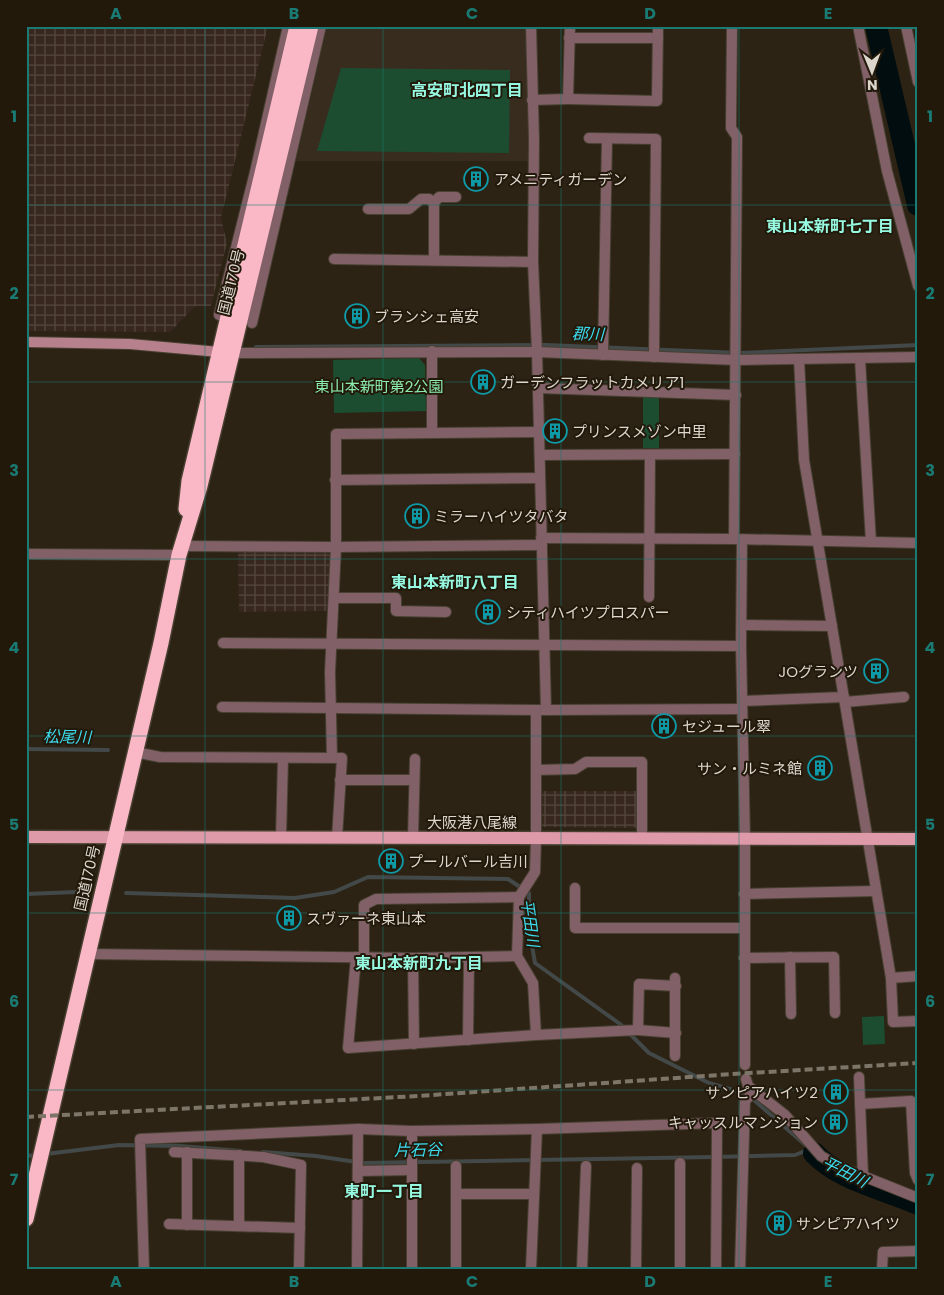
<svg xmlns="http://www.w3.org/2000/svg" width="944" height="1295" font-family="Poppins,'Noto Sans JP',sans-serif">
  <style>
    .industrial { fill: url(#industrial-grid) }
    .education { fill: #382c1f }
    .park { fill: #1c4d30 }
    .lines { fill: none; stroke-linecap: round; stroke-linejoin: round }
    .stream { stroke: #434948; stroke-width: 4 }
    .river { stroke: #020d0f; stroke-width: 22 }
    .street-casing { stroke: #484031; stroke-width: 12 }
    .secondary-casing { stroke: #484031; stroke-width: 12 }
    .primary-casing { stroke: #484031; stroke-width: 15 }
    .highway-casing { stroke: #484031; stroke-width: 18 }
    .street { stroke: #816067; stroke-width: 10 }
    .secondary { stroke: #b6818c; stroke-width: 10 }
    .primary { stroke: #de9aa9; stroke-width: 12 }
    .highway { stroke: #fab7c5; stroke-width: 15 }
    .rail { stroke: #7c7568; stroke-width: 4; stroke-dasharray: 8 4; stroke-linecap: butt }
    .grid { fill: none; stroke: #197b73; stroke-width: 1; stroke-opacity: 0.55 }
    .labels { text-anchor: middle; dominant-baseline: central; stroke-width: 4; stroke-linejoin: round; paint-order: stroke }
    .poi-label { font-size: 15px; fill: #dcd6cc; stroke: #22190b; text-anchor: start }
    .street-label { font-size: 15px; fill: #dcd6cc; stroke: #22190b }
    .park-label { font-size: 15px; fill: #8becad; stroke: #22190b }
    .neighbourhood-label { font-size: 16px; font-weight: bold; fill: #96f9e1; stroke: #22190b }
    .water-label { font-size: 16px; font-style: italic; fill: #3bdbee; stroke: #22190b }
    .neatline { fill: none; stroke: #197b73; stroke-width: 2 }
    .grid-label { font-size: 16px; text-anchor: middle; font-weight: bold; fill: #197b73 }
  </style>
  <defs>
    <pattern id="industrial-grid" width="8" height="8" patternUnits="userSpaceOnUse" patternTransform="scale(1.25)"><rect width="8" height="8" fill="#38271f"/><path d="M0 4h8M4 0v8" fill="none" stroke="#54463e"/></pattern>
  </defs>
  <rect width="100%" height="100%" fill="#2c2314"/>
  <g class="industrial">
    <path d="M26 26H268L221 218 227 243 211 306H195L170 332 26 331Z"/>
    <path d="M324 550 330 555 328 611 239 612 238 551Z"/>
    <path d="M540 791H638L637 828 540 827Z"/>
  </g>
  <path class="education" d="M327 26H527L529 161H296Z"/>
  <g class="park">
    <path d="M341 68 510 70 509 153 317 151Z"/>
    <path d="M419 358 425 365 426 411 334 413 333 360Z"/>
    <rect x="643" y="397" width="16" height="51"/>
    <path d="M884 1016 885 1044 863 1045 862 1017Z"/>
  </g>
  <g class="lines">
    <g class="stream">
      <path d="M256 347 546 345 740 353 918 345"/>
      <path d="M26 749 108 750"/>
      <path d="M126 893 295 898 334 892 368 877 508 879 529 893V928L535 963 620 1024 649 1053 709 1083 747 1094 810 1149 795 1155 714 1157 363 1163 316 1156 263 1152"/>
      <path d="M26 894 76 892"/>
      <path d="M46 1154 119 1145 180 1146 241 1151"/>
      <path d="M26 1156 36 1155"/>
    </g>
    <g class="river">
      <path d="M876 26 918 205"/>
      <path d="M814 1153C839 1180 884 1189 918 1204"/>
    </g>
    <g class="street-casing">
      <g id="street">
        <path d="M531 26 534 140 533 262 537 352 546 710H536V838L535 872 519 897 517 956 533 983 536 1035"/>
        <path d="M732 26 731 128 737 137 734 539"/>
        <path d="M858 26 887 171 918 286"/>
        <path d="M906 26 918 82"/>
        <path d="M569 38H658"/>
        <path d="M568 99 657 101 658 26"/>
        <path d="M532 100 568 99 570 26"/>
        <path d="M589 138 656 139 654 357"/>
        <path d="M434 203 439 197H456"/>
        <path d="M368 209H409L421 199H429L434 203V260"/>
        <path d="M334 259 533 262"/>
        <path d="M219 315 255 172 288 26"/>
        <path d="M252 323 321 26"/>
        <path d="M232 353 537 352 737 360 918 357"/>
        <path d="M603 355 607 139"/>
        <path d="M799 359 804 460 891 978 893 1022 918 1021"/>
        <path d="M860 359 871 542"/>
        <path d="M538 388 736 395"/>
        <path d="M432 433V351"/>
        <path d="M540 455 735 454"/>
        <path d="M335 480 540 478"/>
        <path d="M541 538 734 539 918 543"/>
        <path d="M742 540 741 646 745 839V1065"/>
        <path d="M181 546 336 547 542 545"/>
        <path d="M26 554 179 555"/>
        <path d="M649 597 650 455"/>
        <path d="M334 598H396V611L446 612"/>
        <path d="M742 625 832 626"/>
        <path d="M223 643 741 646"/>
        <path d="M742 701 844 697"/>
        <path d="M845 702 904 697"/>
        <path d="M222 707 536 710"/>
        <path d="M546 710 742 709"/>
        <path d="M135 752 160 757 342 758 337 838"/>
        <path d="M332 758 330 672 336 547V434L539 432"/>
        <path d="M536 770 575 769 586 762H642V839"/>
        <path d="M340 780H414"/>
        <path d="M281 838 283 758"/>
        <path d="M413 838 415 759"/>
        <path d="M575 888V928H744"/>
        <path d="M744 894 876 891"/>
        <path d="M87 954 413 958 517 956"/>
        <path d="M356 957 348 1048 536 1035 638 1030 639 984 676 986"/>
        <path d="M790 957 791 1014"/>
        <path d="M364 958V905L376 899 519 897"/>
        <path d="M413 958 414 1044"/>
        <path d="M744 958 834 957 835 1013"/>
        <path d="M891 978 918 976"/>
        <path d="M638 1030 676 1033"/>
        <path d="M468 1040 469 957"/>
        <path d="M675 1056V978"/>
        <path d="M859 1077 863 1176"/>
        <path d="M746 1079 748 1086 785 1115 821 1156 838 1166 918 1198"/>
        <path d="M860 1104 911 1101 915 1173 918 1180"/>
        <path d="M412 1131V1269"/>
        <path d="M174 1152 263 1157 301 1165 299 1269"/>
        <path d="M187 1152V1225"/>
        <path d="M239 1155V1226"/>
        <path d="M456 1166V1269"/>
        <path d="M358 1171 412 1170"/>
        <path d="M456 1194H534"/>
        <path d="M169 1224 300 1228"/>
        <path d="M144 1269 140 1139 358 1129 412 1131 537 1129 717 1123 716 1269"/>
        <path d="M357 1269 358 1129"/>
        <path d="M531 1269 537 1129"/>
        <path d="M582 1269 586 1166"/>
        <path d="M636 1269 637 1168"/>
        <path d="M680 1269V1163"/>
        <path d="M740 1269 745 1101 754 1091"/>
        <path d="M882 1269 883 1252 918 1251"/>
      </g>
    </g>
    <g class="secondary-casing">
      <path id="secondary" d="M26 342 130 344 219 352"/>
    </g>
    <g class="primary-casing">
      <path id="primary" d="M26 837 918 839"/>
    </g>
    <g class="highway-casing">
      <g id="highway">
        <path d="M186 509 189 481 297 26"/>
        <path d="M26 1219 161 643 179 555 200 486 311 26"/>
      </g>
    </g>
    <use href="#street" class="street"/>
    <use href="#secondary" class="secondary"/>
    <use href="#primary" class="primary"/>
    <use href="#highway" class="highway"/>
    <path class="rail" d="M26 1117 418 1096 733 1074 918 1063"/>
  </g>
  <path class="grid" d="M205 26V1269M383 26V1269M561 26V1269M739 26V1269M26 205H918M26 382H918M26 559H918M26 736H918M26 913H918M26 1090H918"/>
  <defs>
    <g id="building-ring" transform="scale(1.25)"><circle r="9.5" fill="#22190b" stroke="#0f9aa8" stroke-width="1.5"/><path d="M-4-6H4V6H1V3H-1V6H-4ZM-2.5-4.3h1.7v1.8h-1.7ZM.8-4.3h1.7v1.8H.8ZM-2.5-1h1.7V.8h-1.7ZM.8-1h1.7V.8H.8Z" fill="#0f9aa8"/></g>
  </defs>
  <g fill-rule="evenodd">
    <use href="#building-ring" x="476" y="179"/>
    <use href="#building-ring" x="357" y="316"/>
    <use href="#building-ring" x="483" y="382"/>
    <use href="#building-ring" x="555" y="431"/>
    <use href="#building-ring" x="417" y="516"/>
    <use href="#building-ring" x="488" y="612"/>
    <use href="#building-ring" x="876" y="671"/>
    <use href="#building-ring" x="664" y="726"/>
    <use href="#building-ring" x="820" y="768"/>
    <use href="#building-ring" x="391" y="861"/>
    <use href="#building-ring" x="289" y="918"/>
    <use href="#building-ring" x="836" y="1092"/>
    <use href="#building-ring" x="835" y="1122"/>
    <use href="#building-ring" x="779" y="1223"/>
  </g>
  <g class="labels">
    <g class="poi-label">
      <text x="494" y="179">アメニティガーデン</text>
      <text x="374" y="316">ブランシェ高安</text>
      <text x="500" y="382">ガーデンフラットカメリア1</text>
      <text x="572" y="431">プリンスメゾン中里</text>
      <text x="434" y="516">ミラーハイツタバタ</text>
      <text x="506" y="612">シティハイツプロスパー</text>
      <text x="858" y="671" text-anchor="end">JOグランツ</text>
      <text x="682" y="726">セジュール翠</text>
      <text x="802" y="768" text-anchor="end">サン・ルミネ館</text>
      <text x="408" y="861">プールバール吉川</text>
      <text x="306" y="918">スヴァーネ東山本</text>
      <text x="818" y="1092" text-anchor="end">サンピアハイツ2</text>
      <text x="818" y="1122" text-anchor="end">キャッスルマンション</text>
      <text x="796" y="1223">サンピアハイツ</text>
    </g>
    <g class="street-label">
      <text transform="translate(231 282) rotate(-76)">国道170号</text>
      <text x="472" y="822">大阪港八尾線</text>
      <text transform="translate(87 878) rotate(-77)">国道170号</text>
    </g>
    <g class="park-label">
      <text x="379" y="386">東山本新町第2公園</text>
    </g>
    <g class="neighbourhood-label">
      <text x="467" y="90">高安町北四丁目</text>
      <text x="830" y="226">東山本新町七丁目</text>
      <text x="455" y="582">東山本新町八丁目</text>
      <text x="419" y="963">東山本新町九丁目</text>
      <text x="384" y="1191">東町一丁目</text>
    </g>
    <g class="water-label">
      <text transform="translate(588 334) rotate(2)">郡川</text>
      <text transform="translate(67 737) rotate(1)">松尾川</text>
      <text transform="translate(530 923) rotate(82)">平田川</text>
      <text transform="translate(418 1150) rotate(-1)">片石谷</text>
      <text transform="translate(845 1172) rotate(27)">平田川</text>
    </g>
  </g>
  <rect width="944" height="1295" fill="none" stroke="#22190b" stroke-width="55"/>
  <g transform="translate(872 72) rotate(179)" stroke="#22190b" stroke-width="4" paint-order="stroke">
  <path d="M0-4L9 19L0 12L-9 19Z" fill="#dcd6cc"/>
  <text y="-8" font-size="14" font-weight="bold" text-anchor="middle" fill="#dcd6cc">N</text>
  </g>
  <rect x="28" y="28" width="888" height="1240" class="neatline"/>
  <g class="grid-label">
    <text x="116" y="19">A</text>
    <text x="294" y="19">B</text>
    <text x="472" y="19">C</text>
    <text x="650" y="19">D</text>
    <text x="828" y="19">E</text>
    <text x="14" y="122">1</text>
    <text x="930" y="122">1</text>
    <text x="14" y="299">2</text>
    <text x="930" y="299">2</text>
    <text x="14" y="476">3</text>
    <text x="930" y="476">3</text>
    <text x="14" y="653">4</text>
    <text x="930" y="653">4</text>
    <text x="14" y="830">5</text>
    <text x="930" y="830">5</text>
    <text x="14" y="1007">6</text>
    <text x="930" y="1007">6</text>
    <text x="14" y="1185">7</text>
    <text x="930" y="1185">7</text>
    <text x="116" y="1287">A</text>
    <text x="294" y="1287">B</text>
    <text x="472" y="1287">C</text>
    <text x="650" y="1287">D</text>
    <text x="828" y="1287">E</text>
  </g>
</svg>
